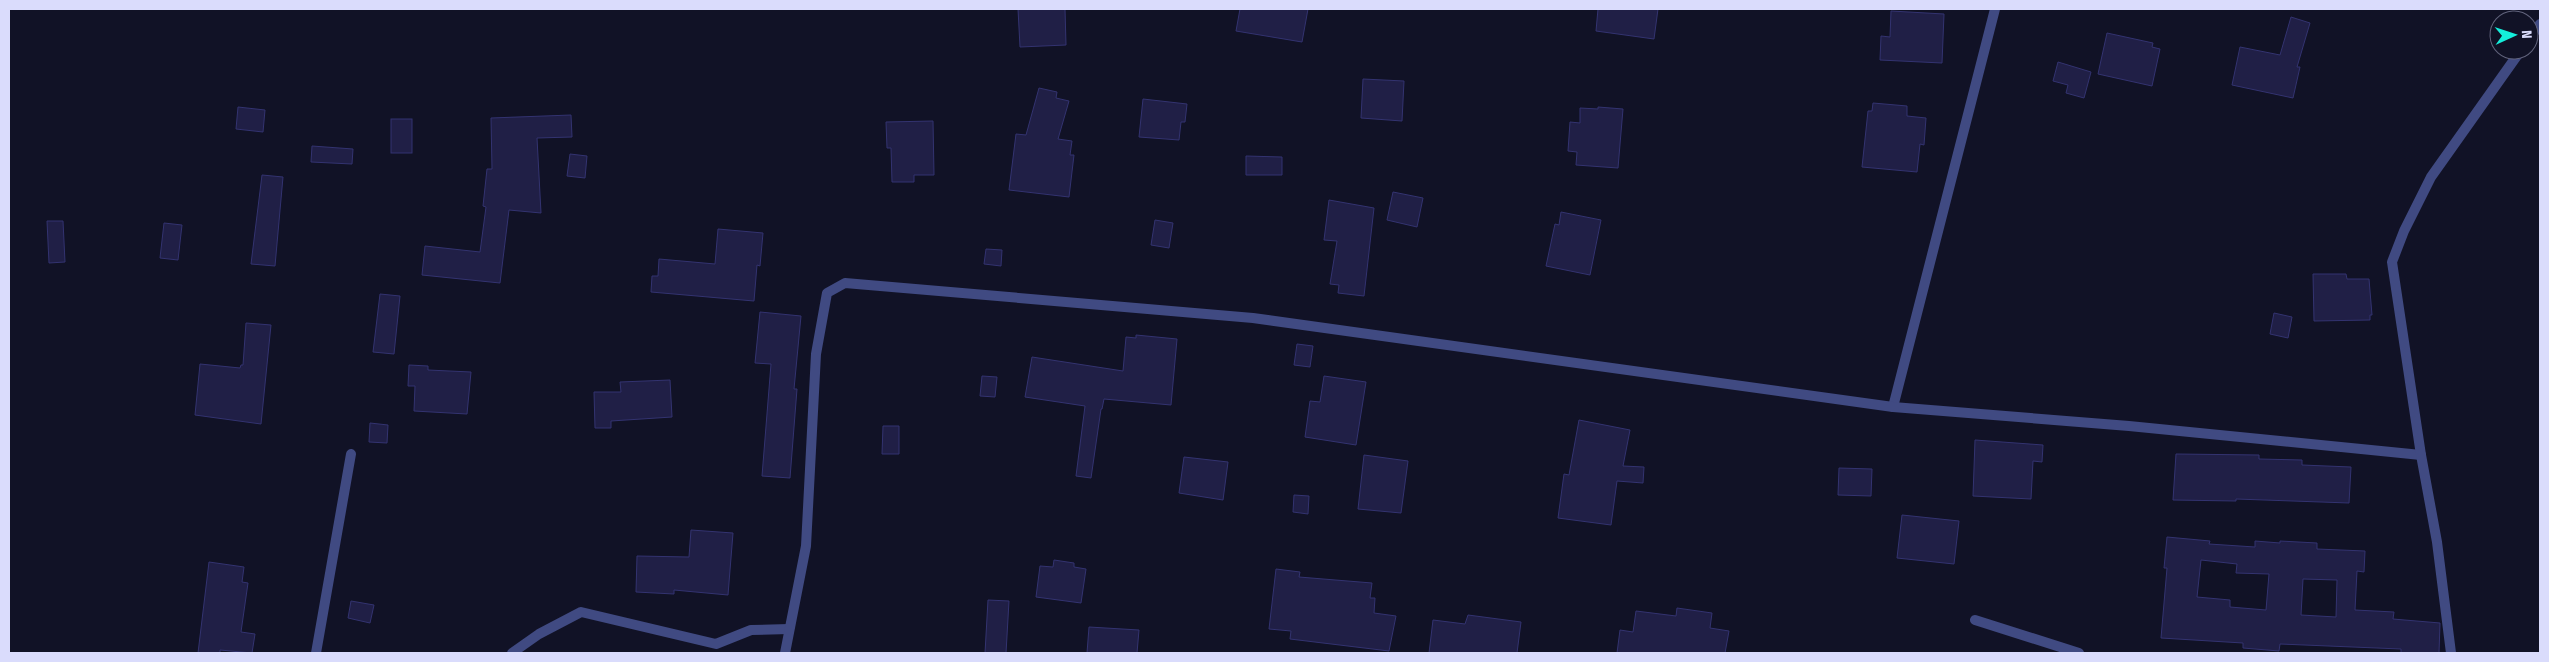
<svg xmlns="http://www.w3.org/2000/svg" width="2549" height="662" font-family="'Fira Sans Condensed',sans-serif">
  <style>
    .building { fill: #201f46; stroke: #333370; fill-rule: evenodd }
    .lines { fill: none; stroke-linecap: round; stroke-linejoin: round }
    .minor { stroke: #404a82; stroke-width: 10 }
  </style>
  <rect width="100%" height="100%" fill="#111226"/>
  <g class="building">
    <path d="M1018 9H1065L1066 45 1020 47Z"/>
    <path d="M1240 9H1308L1302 42 1236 31Z"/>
    <path d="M1598 9H1658L1654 39 1596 31Z"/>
    <path d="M1891 11 1944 14 1942 63 1880 60 1881 36 1890 37Z"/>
    <path d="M2291 17 2310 23 2297 67H2300L2293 98 2232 85 2240 47 2280 55Z"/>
    <path d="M2107 33 2153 43 2152 47 2160 49 2152 86 2098 74Z"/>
    <path d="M2058 62 2091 72 2084 98 2066 93 2068 85 2053 81Z"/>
    <path d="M1363 79 1404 81 1402 121 1361 118Z"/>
    <path d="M1039 88 1057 92 1056 98 1069 101 1058 139 1072 141 1070 155H1074L1069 197 1009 190 1016 134 1026 135Z"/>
    <path d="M1143 99 1187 104 1185 122H1181L1179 140 1139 137Z"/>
    <path d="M1873 103 1907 106V116L1926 118 1924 145 1920 144 1917 172 1862 167 1868 111H1872Z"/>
    <path d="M238 107 265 110 263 132 236 129Z"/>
    <path d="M1598 107 1623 109 1618 168 1576 165 1577 152 1568 151 1570 122 1580 123V108L1598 109Z"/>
    <path d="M571 115 572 137 537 138 541 213 509 210 500 283 422 275 425 246 480 252 486 207 483 206 487 169H492L491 118Z"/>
    <rect x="391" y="119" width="21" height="34"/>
    <path d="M933 121 934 175H914V182H892L891 148H887L886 122Z"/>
    <path d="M312 146 353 149 352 164 311 162Z"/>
    <path d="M570 154 587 156 585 178 567 176Z"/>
    <path d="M1246 156 1282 157V175H1246Z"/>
    <path d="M262 175 283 177 275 266 251 264Z"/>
    <path d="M1393 192 1423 198 1417 227 1387 220Z"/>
    <path d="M1329 200 1374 208 1364 296 1338 293 1339 285 1330 284 1337 241 1324 240Z"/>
    <path d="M1561 212 1601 220 1590 275 1546 266 1555 224 1559 225Z"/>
    <path d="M1155 220 1173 223 1169 248 1151 245Z"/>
    <path d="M47 221H63L65 262 49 263Z"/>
    <path d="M164 223 182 225 178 260 160 258Z"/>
    <path d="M718 229 763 233 760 266 757 265 754 301 651 292 652 276H658L659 259 715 264Z"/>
    <path d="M986 249 1002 250 1001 266 984 264Z"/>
    <path d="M2313 274H2346L2347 279H2369L2372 315H2370V320L2314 321Z"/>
    <path d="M380 294 400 296 394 354 373 352Z"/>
    <path d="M760 312 801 316 794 389H797L790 478 762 476 771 364 755 363Z"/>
    <path d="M2274 313 2292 317 2288 338 2270 334Z"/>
    <path d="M246 323 271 325 261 424 195 415 200 364 240 368 241 365H243Z"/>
    <path d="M1136 335 1177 339 1171 405 1104 399 1102 409H1101L1091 478 1076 476 1085 406 1025 397 1032 357 1123 371 1126 337 1136 338Z"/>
    <path d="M1297 344 1313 346 1310 367 1294 365Z"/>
    <path d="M409 365 428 366V370L471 372 467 414 414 411 415 386H408Z"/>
    <path d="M982 376 997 377 995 397 980 396Z"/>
    <path d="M1324 376 1366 382 1356 445 1305 437 1310 401 1320 402Z"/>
    <path d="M670 380 672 417 611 421V428H595L594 392H621L620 382Z"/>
    <path d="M1579 420 1630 430 1623 466 1644 467 1643 483 1617 481 1611 525 1558 518 1564 474 1569 475Z"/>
    <path d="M370 423 388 425 387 443 369 442Z"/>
    <path d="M883 426H899V454H882Z"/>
    <path d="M1975 440 2043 445 2042 462 2033 461 2031 499 1973 496Z"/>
    <path d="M2176 454 2259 455V459L2302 460V465L2351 467 2349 503 2236 499V501L2173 500Z"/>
    <path d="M1364 455 1408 461 1401 513 1358 509Z"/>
    <path d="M1184 457 1228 462 1223 500 1179 493Z"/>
    <path d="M1839 468 1872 469 1871 496 1838 495Z"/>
    <path d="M1294 495 1309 496 1308 514 1293 512Z"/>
    <path d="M1902 515 1959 521 1954 564 1897 558Z"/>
    <path d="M691 530 733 533 728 595 674 590V594L636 592 637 556 689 557Z"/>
    <path d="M2167 537 2210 541 2209 544 2255 547V541L2280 543V541L2317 543V549L2365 551 2364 572 2357 571 2355 610 2394 612 2393 619 2440 623 2439 653H2401V649L2280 644 2279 651 2243 648V643L2161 638 2167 568H2164ZM2201 560 2237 564 2236 573 2269 574 2266 610 2230 607V600L2197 597ZM2303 579 2337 580 2336 617 2301 615Z"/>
    <path d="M1054 560 1074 563V567L1086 569 1081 603 1036 597 1040 566 1053 567Z"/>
    <path d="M209 562 244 567 242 582 248 583 241 632 255 634 252 653 220 650V653H198Z"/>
    <path d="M1276 569 1300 572 1299 577 1372 583 1370 598H1375L1374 613 1396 616 1389 651 1290 639 1291 631 1269 629Z"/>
    <path d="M988 600 1009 601 1006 653H985Z"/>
    <path d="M351 601 374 605 370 623 348 618Z"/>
    <path d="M1677 608 1712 613 1710 628 1729 631 1725 653H1617L1620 630 1633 632 1636 611 1676 616Z"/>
    <path d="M1468 615 1521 622 1517 653H1429L1433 620 1465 624Z"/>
    <path d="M1089 627 1139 630 1137 653H1087Z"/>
  </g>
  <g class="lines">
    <g class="minor">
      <path d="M2529 39 2540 24"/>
      <path d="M1893 407 1995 9"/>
      <path d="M1975 620 2079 653"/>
      <path d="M316 653 351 454"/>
      <path d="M512 653 539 634 581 612 716 644 751 630 789 629"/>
      <path d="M785 653 806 546 816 354 827 293 845 283 1253 318 1893 407 2129 426 2421 455"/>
      <path d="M2451 653 2437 542 2421 455 2392 262 2404 231 2431 177 2521 50"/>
    </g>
  </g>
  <rect width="2549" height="662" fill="none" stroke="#dadcfc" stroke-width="20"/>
  <g transform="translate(2514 35) rotate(87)"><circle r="24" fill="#111226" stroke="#61637c"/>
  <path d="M0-4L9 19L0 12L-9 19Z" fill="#14eedb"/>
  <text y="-8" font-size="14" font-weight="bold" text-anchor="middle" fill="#dadcfc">N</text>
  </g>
</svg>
